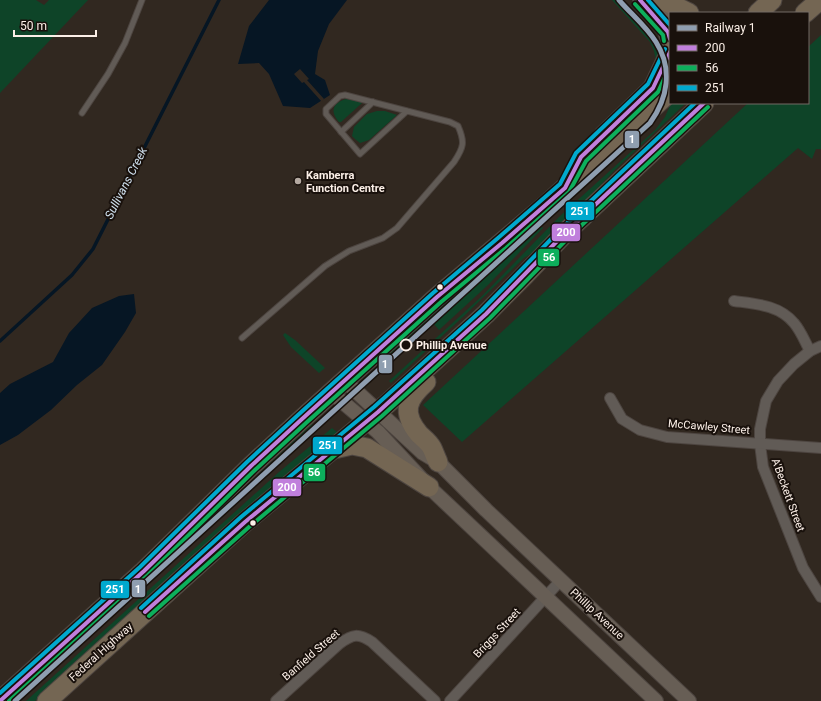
<svg xmlns="http://www.w3.org/2000/svg" width="821" height="701" font-family="Roboto,sans-serif">
  <style>
    .green { fill: #0e4428 }
    .water { fill: #061624 }
    .pier { fill: #312820 }
    .lines { fill: none; stroke-linecap: round; stroke-linejoin: round }
    .stream { stroke: #061624; stroke-width: 3.5 }
    .lane-casing { stroke: #4d4540; stroke-width: 7 }
    .street-casing { stroke: #4d4540; stroke-width: 12 }
    .secondary-casing { stroke: #4d4540; stroke-width: 16 }
    .highway-casing { stroke: #4d4540; stroke-width: 21 }
    .lane { stroke: #615b56; stroke-width: 5 }
    .street { stroke: #615b56; stroke-width: 10 }
    .secondary { stroke: #675e55; stroke-width: 14 }
    .highway { stroke: #746653; stroke-width: 19 }
    .bus-1-casing { stroke: #19110c; stroke-width: 7 }
    .bus-2-casing { stroke: #19110c; stroke-width: 7 }
    .bus-3-casing { stroke: #19110c; stroke-width: 7 }
    .bus-1 { stroke: #c07fdc; stroke-width: 4 }
    .bus-2 { stroke: #0daf5c; stroke-width: 4 }
    .bus-3 { stroke: #00a9ce; stroke-width: 4 }
    .rail-1-casing { stroke: #19110c; stroke-width: 8 }
    .rail-1 { stroke: #8f9eb0; stroke-width: 5 }
    .poi-dot { fill: #b4a9a1; stroke: #19110c; stroke-width: 1.5 }
    .bus-dot { fill: #fbefe7; stroke: #19110c; stroke-width: 1.5 }
    .stop-dot { fill: #19110c; stroke: #fbefe7; stroke-width: 2 }
    .labels { text-anchor: middle; dominant-baseline: central; stroke-width: 4; stroke-linejoin: round; paint-order: stroke }
    .poi-label { font-size: 11px; font-weight: bold; fill: #fbefe7; stroke: #19110c; text-anchor: start }
    .stop-label { font-size: 11px; font-weight: bold; fill: #fbefe7; stroke: #19110c; text-anchor: start }
    .street-label { font-size: 11px; fill: #fbefe7; stroke: #19110c }
    .water-label { font-size: 12px; font-style: italic; fill: #d1e2f0; stroke: #19110c }
    .line-badge { stroke: #19110c; stroke-width: 1.5 }
    .badge-label { font-size: 11px; text-anchor: middle; font-weight: bold; fill: #fff }
  </style>
  <rect width="100%" height="100%" fill="#312820"/>
  <g class="green">
    <path d="M0 0H36L44 5 49 0H88L0 93Z"/>
    <path d="M612 0H617L651 38 661 56 656 62 654 51 650 42Z"/>
    <path d="M821 35V149H816L812 159 798 148 462 442 423 405 748 103H808V47Z"/>
    <path d="M346 99 362 102V103L341 122H339C330 112 332 103 346 99Z"/>
    <path d="M671 103H686L615 170 542 247 524 258 464 316 391 383 389 381 482 296 560 216 655 130 665 117Z"/>
    <path d="M377 111H385L397 115 369 140 360 143 355 139 352 136 354 127 367 114Z"/>
    <path d="M536 224 379 366 376 363 380 357Z"/>
    <path d="M540 225 543 228 488 285 439 330 433 323Z"/>
    <path d="M285 333 295 340 325 368 319 373 291 347 283 335Z"/>
    <path d="M312 424 314 426 169 559 215 509 249 483Z"/>
    <path d="M332 428 337 432 335 436 237 518 35 701H26L279 472Z"/>
  </g>
  <g class="water">
    <path d="M269 0H347L329 24 318 51 315 74 325 80 330 95 310 108 283 106 269 74 259 63 238 64 249 26Z"/>
    <path d="M134 294 136 313 125 332 102 365 77 385 51 410 18 435 0 445V393L10 384 53 362 69 333 92 308 119 296Z"/>
  </g>
  <path class="pier" d="M300 69 309 79 307 80 324 99 322 102 304 82 302 83 294 74Z"/>
  <g class="lines">
    <path class="stream" d="M0 341 72 275 93 249 219 0"/>
    <g class="lane-casing">
      <g id="lane">
        <path d="M82 113 108 74 125 43 142 0"/>
        <path d="M341 132 373 102"/>
        <path d="M242 338 325 266 349 251 383 238 397 228 454 162C464 147 465 142 458 126L450 122 345 95 340 96 326 109V114L360 154 407 111"/>
      </g>
    </g>
    <g class="street-casing">
      <g id="street">
        <path d="M734 301C756 304 779 305 794 323 801 331 805 342 810 351"/>
        <path d="M821 346 810 351 794 364 778 381 766 401 760 429V444L763 467 803 568 821 597"/>
        <path d="M610 398 622 419 640 430 667 437 821 448"/>
        <path d="M276 701 339 644C353 634 358 633 372 642L435 701"/>
        <path d="M450 701 561 580"/>
      </g>
    </g>
    <g class="secondary-casing">
      <g id="secondary">
        <path d="M640 0 670 34"/>
        <path d="M653 0 670 18"/>
        <path d="M345 381 423 453 438 462 486 510 689 701"/>
        <path d="M332 393 378 432 429 487 656 701"/>
      </g>
    </g>
    <g class="highway-casing">
      <g id="highway">
        <path d="M663 0 689 13"/>
        <path d="M758 13 772 0"/>
        <path d="M805 13 820 0"/>
        <path d="M668 32 670 39"/>
        <path d="M603 136 653 88 670 52"/>
        <path d="M426 382C407 399 401 412 419 434 423 438 429 442 432 448 434 452 436 458 438 462"/>
        <path d="M334 449 352 445 367 448 429 487"/>
        <path d="M0 701 144 571 251 466 302 419 437 297 546 205 670 92"/>
        <path d="M47 701 245 522 387 404 486 314 525 275 564 234 704 103"/>
      </g>
    </g>
    <use href="#lane" class="lane"/>
    <use href="#street" class="street"/>
    <use href="#secondary" class="secondary"/>
    <use href="#highway" class="highway"/>
    <g class="bus-1-casing">
      <g id="bus-1">
        <path d="M640 0 668 32 670 39"/>
        <path d="M145 612 245 522 378 412 486 314 564 234 704 103"/>
        <path d="M0 701 144 571 251 466 302 419 437 297 502 243 565 188 581 157 653 88 670 52"/>
      </g>
    </g>
    <g class="bus-2-casing">
      <g id="bus-2">
        <path d="M635 4 663 35 664 41"/>
        <path d="M149 616 249 527 382 416 490 318 568 238 708 107"/>
        <path d="M9 701 148 575 255 470 306 423 441 302 506 248 569 192 586 161 658 92 670 66"/>
      </g>
    </g>
    <g class="bus-3-casing">
      <g id="bus-3">
        <path d="M648 0 670 25"/>
        <path d="M141 608 241 517 374 407 482 310 560 230 695 103"/>
        <path d="M0 693 140 567 247 462 298 415 433 293 498 238 560 184 576 153 648 84 665 49"/>
      </g>
    </g>
    <use href="#bus-1" class="bus-1"/>
    <use href="#bus-2" class="bus-2"/>
    <use href="#bus-3" class="bus-3"/>
    <g class="rail-1-casing">
      <path id="rail-1" d="M15 701 650 123C668 98 673 69 656 42 646 26 631 14 619 0"/>
    </g>
    <use href="#rail-1" class="rail-1"/>
  </g>
  <circle class="poi-dot" cx="298" cy="181" r="4"/>
  <g class="bus-dot">
    <circle cx="440" cy="287" r="3.5"/>
    <circle cx="253" cy="523" r="3.5"/>
  </g>
  <circle class="stop-dot" cx="406" cy="345" r="5.5"/>
  <g class="labels">
    <g class="poi-label">
      <text x="306" y="175">Kamberra<tspan x="306" dy="13">Function Centre</tspan></text>
    </g>
    <g class="stop-label">
      <text x="416" y="345">Phillip Avenue</text>
    </g>
    <g class="street-label">
      <text transform="translate(709 427) rotate(5)">McCawley Street</text>
      <text transform="translate(788 495) rotate(70)">A'Beckett Street</text>
      <text transform="translate(597 614) rotate(43)">Phillip Avenue</text>
      <text transform="translate(497 633) rotate(-47)">Briggs Street</text>
      <text transform="translate(101 652) rotate(-42)">Federal Highway</text>
      <text transform="translate(311 655) rotate(-41)">Banfield Street</text>
    </g>
    <g class="water-label">
      <text transform="translate(126 183) rotate(-63)">Sullivans Creek</text>
    </g>
  </g>
  <g class="line-badge">
    <rect x="624" y="130" width="16" height="19" rx="4" fill="#8f9eb0"/>
    <rect x="565" y="201" width="30" height="20" rx="4" fill="#00a9ce"/>
    <rect x="551" y="223" width="30" height="19" rx="4" fill="#c07fdc"/>
    <rect x="537" y="248" width="23" height="19" rx="4" fill="#0daf5c"/>
    <rect x="378" y="354" width="15" height="20" rx="4" fill="#8f9eb0"/>
    <rect x="312" y="436" width="31" height="19" rx="4" fill="#00a9ce"/>
    <rect x="303" y="463" width="23" height="19" rx="4" fill="#0daf5c"/>
    <rect x="272" y="478" width="30" height="19" rx="4" fill="#c07fdc"/>
    <rect x="131" y="579" width="15" height="19" rx="4" fill="#8f9eb0"/>
    <rect x="100" y="580" width="30" height="19" rx="4" fill="#00a9ce"/>
  </g>
  <g class="badge-label">
    <text x="632" y="143">1</text>
    <text x="580" y="215">251</text>
    <text x="566" y="236">200</text>
    <text x="549" y="261">56</text>
    <text x="385" y="368">1</text>
    <text x="328" y="449">251</text>
    <text x="314" y="476">56</text>
    <text x="287" y="491">200</text>
    <text x="138" y="593">1</text>
    <text x="115" y="593">251</text>
  </g>
  <rect x="669" y="12" width="140" height="92" fill="#19110c" stroke="#736a64"/>
  <rect x="677" y="25" width="20" height="6" fill="#8f9eb0" stroke="#736a64"/>
  <text x="705" y="32" font-size="12" fill="#fbefe7">Railway 1</text>
  <rect x="677" y="45" width="20" height="6" fill="#c07fdc" stroke="#736a64"/>
  <text x="705" y="52" font-size="12" fill="#fbefe7">200</text>
  <rect x="677" y="65" width="20" height="6" fill="#0daf5c" stroke="#736a64"/>
  <text x="705" y="72" font-size="12" fill="#fbefe7">56</text>
  <rect x="677" y="85" width="20" height="6" fill="#00a9ce" stroke="#736a64"/>
  <text x="705" y="92" font-size="12" fill="#fbefe7">251</text>
  <path d="M14 30v6h82v-6" fill="none" stroke="#fbefe7" stroke-width="2"/>
  <text x="20" y="30" font-size="12" fill="#fbefe7" stroke="#19110c" stroke-width="3" paint-order="stroke">50 m</text>
</svg>
